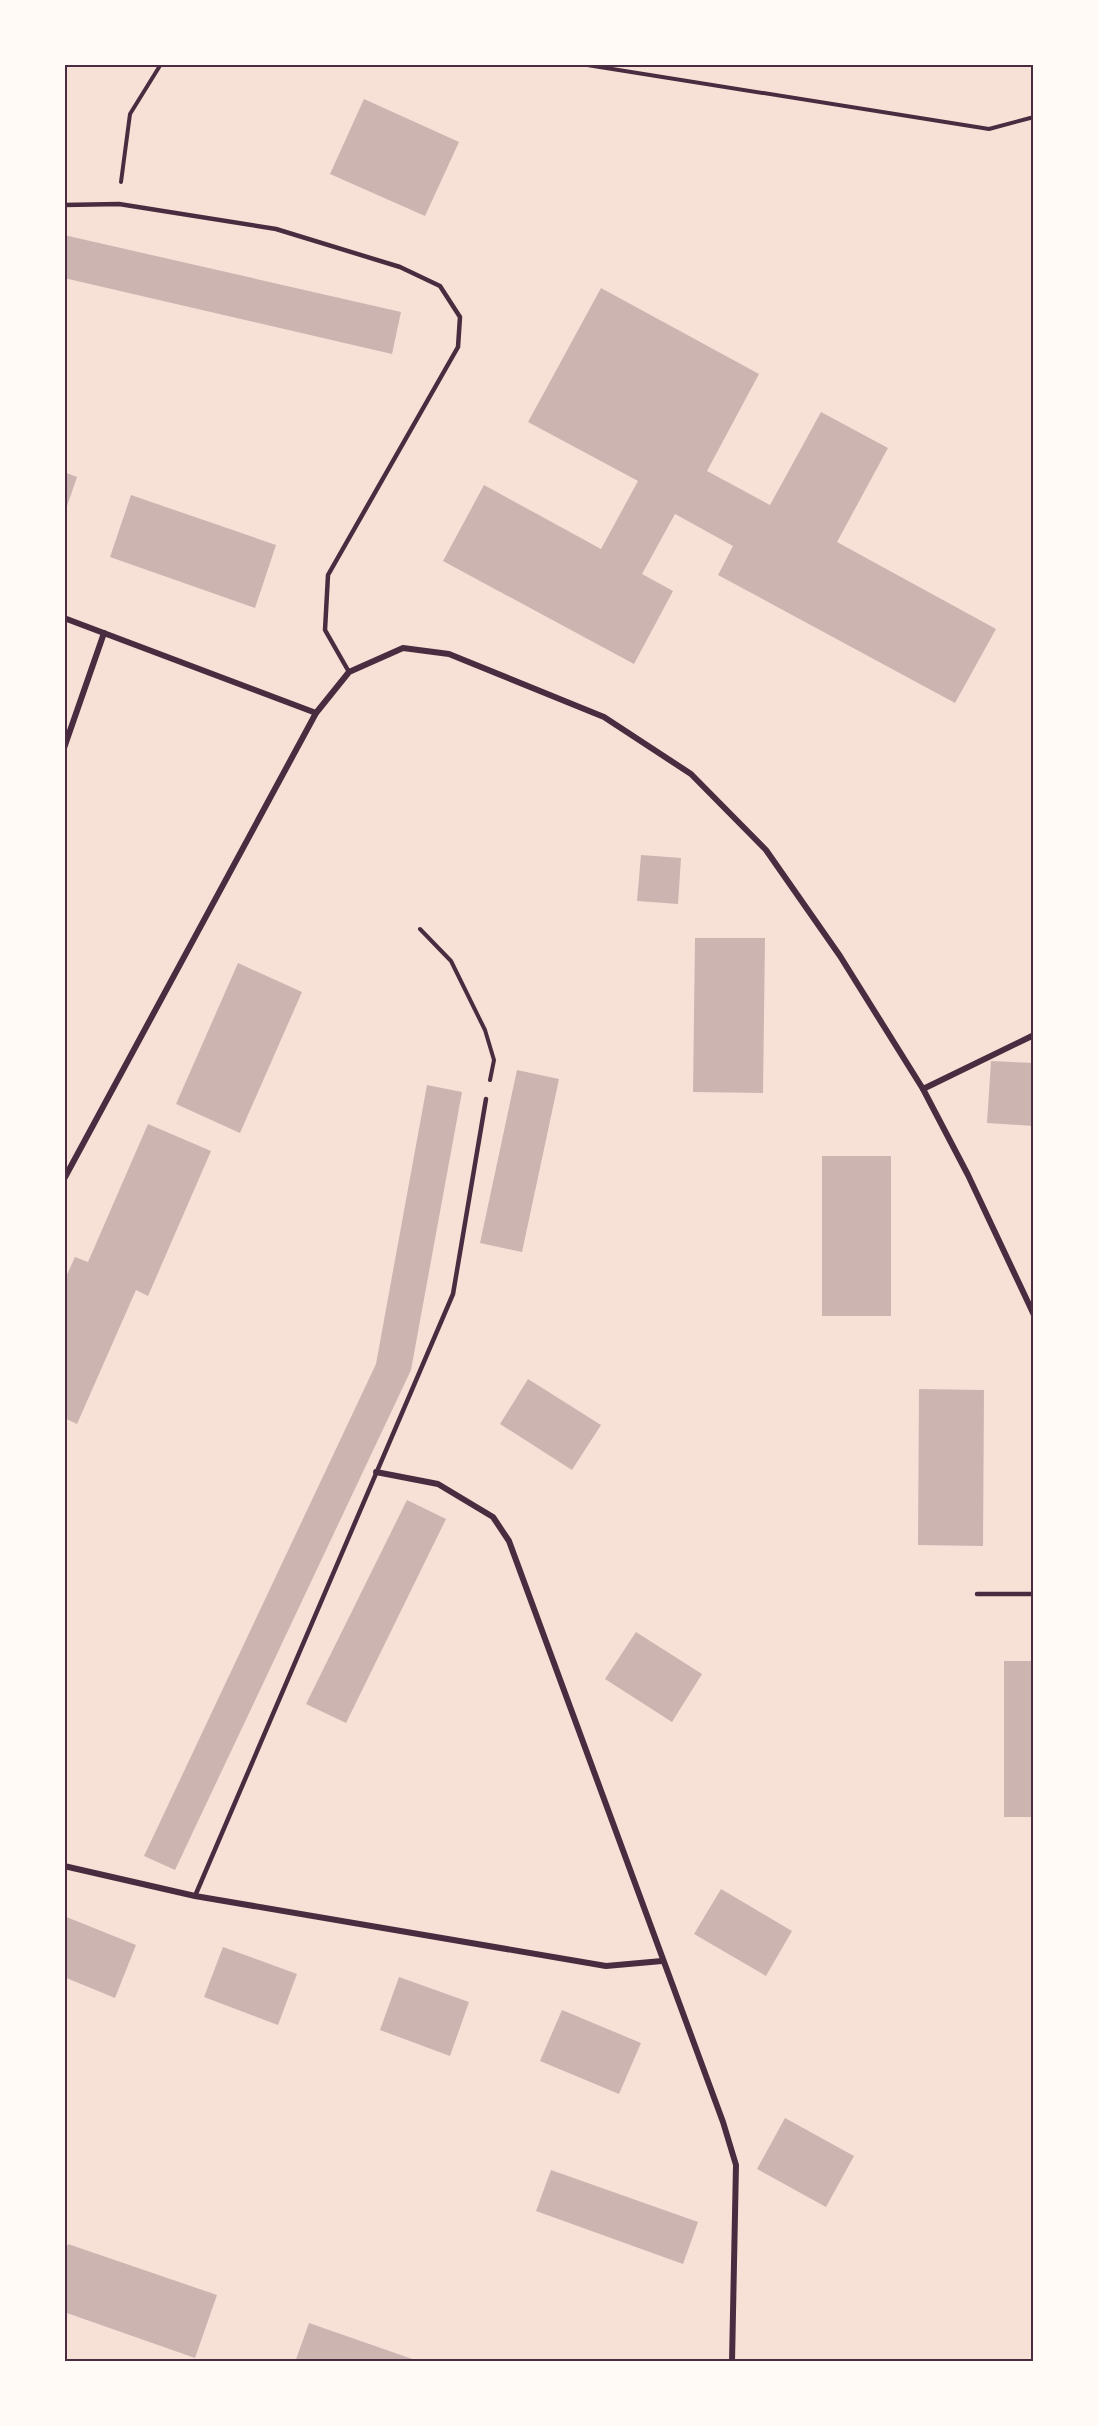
<svg xmlns="http://www.w3.org/2000/svg" width="1098" height="2426" font-family="'Open Sans',sans-serif">
  <style>
    .building { fill: #ccb4b1 }
    .lines { fill: none; stroke-linecap: round; stroke-linejoin: round }
    .path { stroke: #4a2c40; stroke-width: 4 }
    .service { stroke: #4a2c40; stroke-width: 4.5 }
    .minor { stroke: #4a2c40; stroke-width: 6 }
    .neatline { fill: none; stroke: #4a2c40; stroke-width: 2 }
  </style>
  <rect width="100%" height="100%" fill="#f7e1d7"/>
  <g class="building">
    <path d="M364 99 459 142 425 216 330 174Z"/>
    <path d="M64 235 401 312 392 354 64 278Z"/>
    <path d="M601 288 759 374 707 471 770 505 821 412 888 448 837 542 996 629 955 703 718 575 733 546 675 514 642 574 673 591 634 664 443 561 484 485 601 549 638 481 528 422Z"/>
    <path d="M64 472 77 477 65 512H64Z"/>
    <path d="M131 495 276 545 255 608 110 557Z"/>
    <path d="M641 855 681 858 678 904 637 901Z"/>
    <path d="M695 938H765L763 1093 693 1092Z"/>
    <path d="M238 963 302 992 240 1133 176 1104Z"/>
    <path d="M991 1061 1034 1063V1126L987 1123Z"/>
    <path d="M517 1070 559 1079 522 1252 480 1243Z"/>
    <path d="M427 1085 462 1092 411 1370 175 1870 144 1856 376 1364Z"/>
    <path d="M148 1124 211 1151 148 1296 136 1290 77 1424 64 1418V1281L75 1257 88 1262Z"/>
    <rect x="822" y="1156" width="69" height="160"/>
    <path d="M528 1379 601 1425 572 1470 500 1424Z"/>
    <path d="M919 1389 984 1390 983 1546 918 1545Z"/>
    <path d="M407 1500 446 1519 346 1723 306 1704Z"/>
    <path d="M636 1632 702 1674 672 1722 605 1679Z"/>
    <rect x="1004" y="1661" width="30" height="156"/>
    <path d="M721 1889 792 1931 766 1976 694 1934Z"/>
    <path d="M64 1916 136 1945 115 1998 64 1977Z"/>
    <path d="M223 1947 297 1974 278 2025 204 1997Z"/>
    <path d="M399 1977 469 2002 450 2056 380 2030Z"/>
    <path d="M562 2010 641 2043 619 2094 540 2061Z"/>
    <path d="M785 2118 854 2156 826 2207 757 2169Z"/>
    <path d="M551 2170 698 2222 683 2264 536 2211Z"/>
    <path d="M68 2244 217 2295 195 2358 64 2312V2254Z"/>
    <path d="M309 2323 418 2361V2362H295Z"/>
  </g>
  <g class="lines">
    <g class="path">
      <path d="M581 64 989 129 1034 117"/>
      <path d="M121 182 130 114 161 64"/>
      <path d="M420 929 451 961 485 1030 494 1060 490 1080"/>
    </g>
    <g class="service">
      <path d="M64 205 119 204 276 229 400 267 440 286 460 317 458 347 328 575 325 630 349 672"/>
      <path d="M977 1594H1034"/>
      <path d="M195 1896 453 1294 486 1099"/>
    </g>
    <g class="minor">
      <path d="M64 618 316 713"/>
      <path d="M64 748 104 633"/>
      <path d="M923 1089 1034 1035"/>
      <path d="M64 1179 316 713 349 672 403 648 449 654 604 717 691 774 766 850 840 956 923 1089 968 1175 1034 1315"/>
      <path d="M376 1472 438 1484 493 1517 509 1541 723 2122 736 2165 732 2362"/>
      <path d="M64 1866 195 1896 606 1966 662 1961"/>
    </g>
  </g>
  <rect width="1098" height="2426" fill="none" stroke="#fffaf5" stroke-width="132"/>
  <rect x="66" y="66" width="966" height="2294" class="neatline"/>
</svg>
